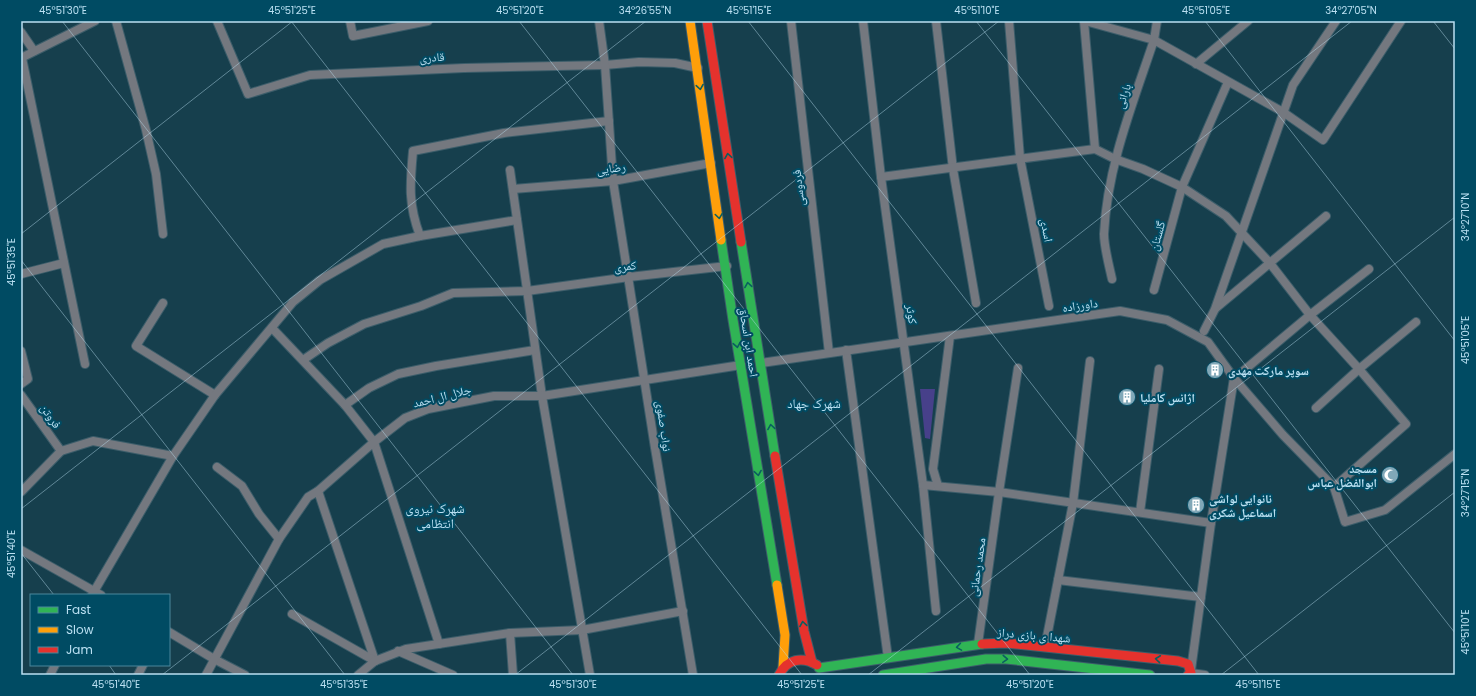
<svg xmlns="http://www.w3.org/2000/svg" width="1476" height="696" font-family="Poppins,'Noto Naskh Arabic',sans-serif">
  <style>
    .green { fill: #47408a }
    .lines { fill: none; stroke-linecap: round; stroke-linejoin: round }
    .street-casing { stroke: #3c5d6a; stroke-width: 10 }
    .fast-casing { stroke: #3c5d6a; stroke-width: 11 }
    .slow-casing { stroke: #3c5d6a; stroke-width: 11 }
    .jam-casing { stroke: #3c5d6a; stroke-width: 11 }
    .street { stroke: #74787f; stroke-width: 8 }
    .fast { stroke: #30b455; stroke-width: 9 }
    .slow { stroke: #ff9f0a; stroke-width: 9 }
    .jam { stroke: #e5322d; stroke-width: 9 }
    .oneway { stroke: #0a6060 }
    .ticks { fill: none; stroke: #bae0f2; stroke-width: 1; stroke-opacity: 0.45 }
    .labels { text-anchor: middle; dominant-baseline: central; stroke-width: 4; stroke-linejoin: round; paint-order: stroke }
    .street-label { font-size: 12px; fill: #bae0f2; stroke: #004b63 }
    .poi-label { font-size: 12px; font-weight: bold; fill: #bae0f2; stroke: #004b63; text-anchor: start }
    .neighbourhood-label { font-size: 13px; fill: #bae0f2; stroke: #004b63 }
    .neatline { fill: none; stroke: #bae0f2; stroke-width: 1.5 }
    .ticks-label { font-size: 10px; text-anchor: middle; fill: #bae0f2 }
  </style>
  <rect width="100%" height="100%" fill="#163f4d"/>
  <path class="green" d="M920 389H935L930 439 925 438Z"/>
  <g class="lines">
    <g class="street-casing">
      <g id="street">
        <path d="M116 21 146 130 156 174 163 234"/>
        <path d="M217 21 248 94 310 75 464 68 605 65 639 62 675 63 698 68"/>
        <path d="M350 21 353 36 428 21"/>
        <path d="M599 21 605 65 613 181 655 448 693 675"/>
        <path d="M791 21 829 353"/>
        <path d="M863 21 881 177 923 485 936 611"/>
        <path d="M936 21 953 169 976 303"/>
        <path d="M1009 21 1020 158 1049 306"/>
        <path d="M1084 21 1095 149"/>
        <path d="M1085 21 1154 40 1283 112 1323 140 1401 21"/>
        <path d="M21 32 34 51"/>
        <path d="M21 58 95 21"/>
        <path d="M22 58 85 364"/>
        <path d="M1196 64 1248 21"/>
        <path d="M510 170 542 396 590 675"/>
        <path d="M881 177 1095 149 1115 159 1143 169 1182 187 1226 216 1269 262 1310 315 1359 369 1406 424 1334 487"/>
        <path d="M513 189 613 181 711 163"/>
        <path d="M420 236C408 204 410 184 413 151L504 133 609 121"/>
        <path d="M21 274 64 263"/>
        <path d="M1112 279C1109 265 1104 247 1104 234 1107 167 1133 103 1154 40L1157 21"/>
        <path d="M1154 290 1182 187 1228 82"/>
        <path d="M163 303 136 346 215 395"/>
        <path d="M1216 308 1326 216"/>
        <path d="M272 328 345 405 374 442 439 644"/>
        <path d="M1204 331 1215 309 1293 85 1336 21"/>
        <path d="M846 350 888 658"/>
        <path d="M21 351 28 379 21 384"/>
        <path d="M303 360 328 343 364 324 421 306 453 293 527 291 629 277 727 266"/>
        <path d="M761 363 1120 311 1167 320 1208 342 1234 378 1283 435 1334 487 1345 522 1385 510 1455 454"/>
        <path d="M1242 372 1310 315 1369 269"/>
        <path d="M21 395 61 451"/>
        <path d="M345 405 369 388 398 374 436 366 535 350"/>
        <path d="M1316 408 1359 369 1416 322"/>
        <path d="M217 467 242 486 259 514 279 539"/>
        <path d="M923 485 999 492 1211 523"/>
        <path d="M938 486 933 469 950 336"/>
        <path d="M318 491 375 661"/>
        <path d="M21 492 61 451 93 441 173 456"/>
        <path d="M1140 512 1159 369"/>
        <path d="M21 550 101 595"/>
        <path d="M1058 580 1201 597"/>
        <path d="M92 595 173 456 215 395 293 302 320 280 383 244 420 236 517 220"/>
        <path d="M292 614 375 661"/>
        <path d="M169 632 214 659 245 675"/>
        <path d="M510 633 513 675"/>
        <path d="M978 644 999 492 1018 368"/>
        <path d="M1045 647 1073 503 1090 361"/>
        <path d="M398 651 453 675"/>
        <path d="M1191 670 1211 523 1234 378"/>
        <path d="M1191 673 1205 675"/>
        <path d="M50 675 55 665"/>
        <path d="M138 675 143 665"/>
        <path d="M206 675 279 539 308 497 318 491 374 442 405 418 428 409 494 396H542L741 365"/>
        <path d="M358 675 375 661 406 649 510 633 582 630 683 611"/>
      </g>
    </g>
    <g class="fast-casing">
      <g id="fast">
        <path d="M721 240 733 320 777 585"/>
        <path d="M741 242 775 456"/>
        <path d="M819 668 982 644"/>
        <path d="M883 675 986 659H1006L1150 675"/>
      </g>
    </g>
    <g class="slow-casing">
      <g id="slow">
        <path d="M690 21 721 240"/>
        <path d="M777 585 785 635 783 667"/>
      </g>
    </g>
    <g class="jam-casing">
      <g id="jam">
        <path d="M707 21 741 242"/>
        <path d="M775 456 804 631 812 662"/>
        <path d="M982 644 1006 643 1178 661 1188 664 1191 673 1188 675"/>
        <path d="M779 675C787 659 802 656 817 665"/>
      </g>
    </g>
    <use href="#street" class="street"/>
    <use href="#fast" class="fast"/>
    <use href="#slow" class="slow"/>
    <use href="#jam" class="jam"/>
  </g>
  <defs><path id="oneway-chevron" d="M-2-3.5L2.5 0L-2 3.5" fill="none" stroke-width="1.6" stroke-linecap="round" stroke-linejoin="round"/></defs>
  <g class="oneway">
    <use href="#oneway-chevron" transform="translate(700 87) rotate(81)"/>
    <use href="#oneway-chevron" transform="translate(728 156) rotate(-99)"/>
    <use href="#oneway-chevron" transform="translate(719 216) rotate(82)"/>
    <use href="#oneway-chevron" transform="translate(748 285) rotate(-99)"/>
    <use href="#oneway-chevron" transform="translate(737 345) rotate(80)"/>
    <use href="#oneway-chevron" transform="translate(771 427) rotate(-99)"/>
    <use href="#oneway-chevron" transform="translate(758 473) rotate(81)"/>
    <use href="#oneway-chevron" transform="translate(803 624) rotate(-99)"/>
    <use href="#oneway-chevron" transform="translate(959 647) rotate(171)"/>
    <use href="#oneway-chevron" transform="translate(1005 659) rotate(3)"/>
    <use href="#oneway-chevron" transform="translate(1158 659) rotate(-174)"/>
  </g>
  <path class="ticks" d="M62 21 573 675M291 21 802 675M519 21 1030 675M748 21 1259 675M976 21 1455 633M1205 21 1455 341M1433 21 1455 49M21 234 293 21M21 260 345 675M21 509 646 21M21 553 54 595M109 665 116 675M162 675 999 21M515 675 1352 21M868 675 1455 217M1221 675 1455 492"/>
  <defs>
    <g id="building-disc" transform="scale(0.9)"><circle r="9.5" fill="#81a8b8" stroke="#004b63"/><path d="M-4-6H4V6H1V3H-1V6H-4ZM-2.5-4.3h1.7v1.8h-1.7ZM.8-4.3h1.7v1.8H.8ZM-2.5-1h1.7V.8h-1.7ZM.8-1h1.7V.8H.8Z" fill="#fff"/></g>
    <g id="mosque-disc" transform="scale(0.9)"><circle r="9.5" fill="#81a8b8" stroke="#004b63"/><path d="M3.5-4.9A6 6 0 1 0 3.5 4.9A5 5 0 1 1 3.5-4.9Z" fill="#fff"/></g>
  </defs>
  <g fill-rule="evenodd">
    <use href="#building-disc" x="1215" y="370"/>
    <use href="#building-disc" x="1127" y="397"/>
    <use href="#mosque-disc" x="1390" y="475"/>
    <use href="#building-disc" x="1196" y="505"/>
  </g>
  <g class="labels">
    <g class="street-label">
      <text transform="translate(432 57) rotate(-3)">قادری</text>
      <text transform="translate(1123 96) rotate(-72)">بارانی</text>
      <text transform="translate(611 168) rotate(-7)">رضایی</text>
      <text transform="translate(798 188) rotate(-96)">فردوسی</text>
      <text transform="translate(1047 230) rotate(79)">اسدی</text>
      <text transform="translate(1157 236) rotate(-75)">گلستان</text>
      <text transform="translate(625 266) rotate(-7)">کمری</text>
      <text transform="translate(1080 305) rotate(-8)">داورزاده</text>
      <text transform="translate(912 314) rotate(82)">کوثر</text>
      <text transform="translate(749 342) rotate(81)">احمد ابن اسحاق</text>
      <text transform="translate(442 396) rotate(-14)">جلال ال احمد</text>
      <text transform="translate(51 416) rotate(55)">فروتن</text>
      <text transform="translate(664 426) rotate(82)">نواب صفوی</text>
      <text transform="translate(977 567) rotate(-82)">محمد رحمانی</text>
      <text transform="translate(1034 635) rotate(5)">شهدا ی بازی دراز</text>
    </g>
    <g class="poi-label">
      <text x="1228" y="370">سوپر مارکت مهدی</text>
      <text x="1140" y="397">اژانس کاملیا</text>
      <text x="1377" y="468" text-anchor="end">مسجد<tspan x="1377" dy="14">ابوالفضل عباس</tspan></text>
      <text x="1209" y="498">نانوایی لواشی<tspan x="1209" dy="14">اسماعیل شکری</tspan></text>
    </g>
    <g class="neighbourhood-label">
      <text x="814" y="403">شهرک جهاد</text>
      <text x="435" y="508">شهرک نیروی<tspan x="435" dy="15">انتظامی</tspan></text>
    </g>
  </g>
  <rect width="1476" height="696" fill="none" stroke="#004b63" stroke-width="44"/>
  <rect x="30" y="594" width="140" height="72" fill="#004b63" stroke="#4a879c"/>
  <rect x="38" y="607" width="20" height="6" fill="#30b455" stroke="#4a879c"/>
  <text x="66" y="614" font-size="12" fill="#bae0f2">Fast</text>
  <rect x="38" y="627" width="20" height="6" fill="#ff9f0a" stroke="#4a879c"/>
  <text x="66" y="634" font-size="12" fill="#bae0f2">Slow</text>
  <rect x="38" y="647" width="20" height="6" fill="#e5322d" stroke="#4a879c"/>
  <text x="66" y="654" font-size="12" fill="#bae0f2">Jam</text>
  <rect x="22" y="22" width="1432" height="652" class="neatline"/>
  <g class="ticks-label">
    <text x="63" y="14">45°51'30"E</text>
    <text x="292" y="14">45°51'25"E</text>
    <text x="520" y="14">45°51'20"E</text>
    <text x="645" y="14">34°26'55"N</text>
    <text x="749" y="14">45°51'15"E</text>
    <text x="977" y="14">45°51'10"E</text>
    <text x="1206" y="14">45°51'05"E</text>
    <text x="1351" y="14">34°27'05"N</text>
    <text transform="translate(1465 217) rotate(-90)" y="4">34°27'10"N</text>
    <text transform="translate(11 262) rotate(-90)" y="4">45°51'35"E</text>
    <text transform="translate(1465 340) rotate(-90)" y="4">45°51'05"E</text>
    <text transform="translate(1465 493) rotate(-90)" y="4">34°27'15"N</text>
    <text transform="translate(11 554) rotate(-90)" y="4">45°51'40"E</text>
    <text transform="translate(1465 632) rotate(-90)" y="4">45°51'10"E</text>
    <text x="116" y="688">45°51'40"E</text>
    <text x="344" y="688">45°51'35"E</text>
    <text x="573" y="688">45°51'30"E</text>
    <text x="801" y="688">45°51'25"E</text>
    <text x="1030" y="688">45°51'20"E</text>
    <text x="1258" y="688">45°51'15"E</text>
  </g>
</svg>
